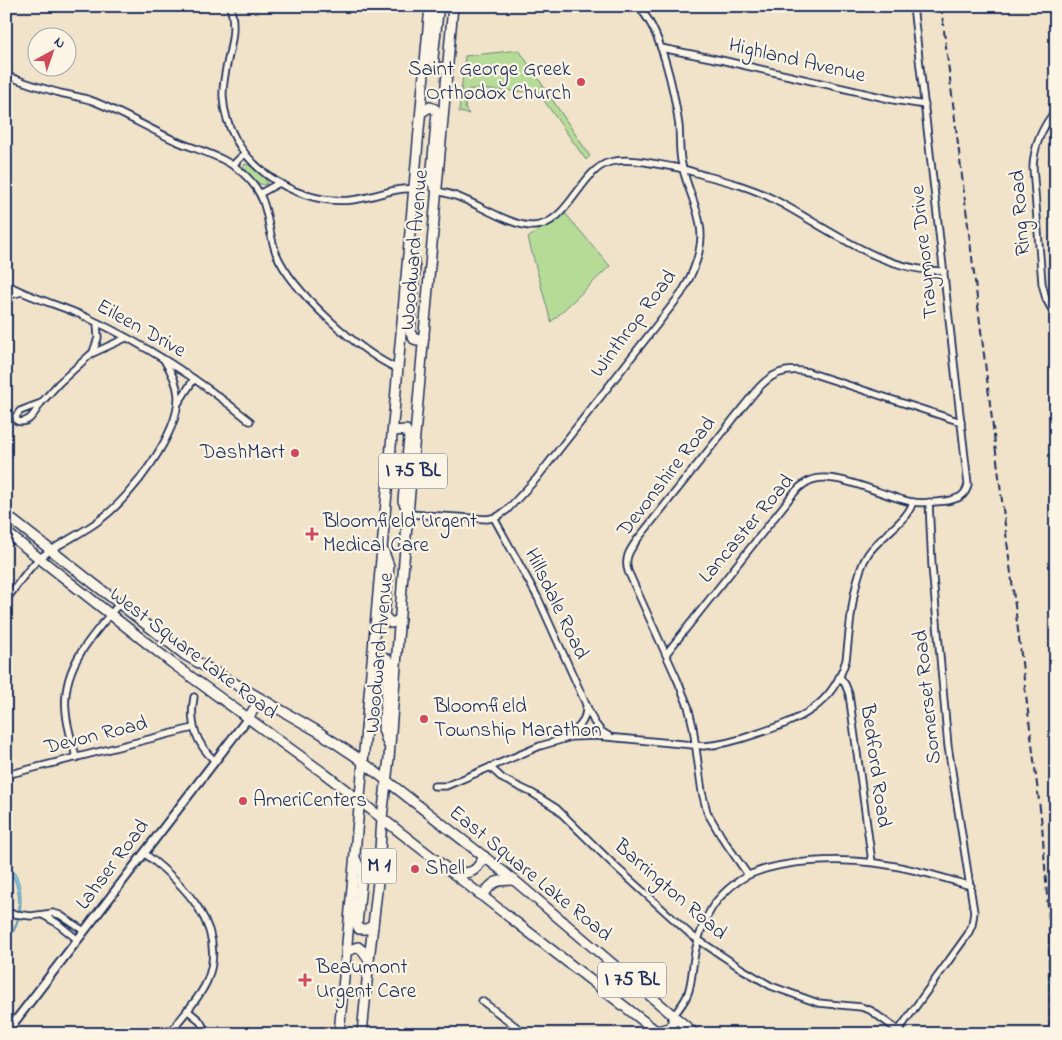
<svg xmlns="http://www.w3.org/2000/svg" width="1062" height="1040" font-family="'Indie Flower',sans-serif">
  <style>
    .green { fill: #b5db97; stroke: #68857a }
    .water { fill: #81cae1; stroke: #588cad }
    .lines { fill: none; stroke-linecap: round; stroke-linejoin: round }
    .minor-casing { stroke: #1b2f5e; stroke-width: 9 }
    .tertiary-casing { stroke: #1b2f5e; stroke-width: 11 }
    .primary-casing { stroke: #1b2f5e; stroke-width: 12 }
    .trunk-casing { stroke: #1b2f5e; stroke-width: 12 }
    .minor { stroke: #fcf5e5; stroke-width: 5.5 }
    .tertiary { stroke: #fcf5e5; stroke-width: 7 }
    .primary { stroke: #fcf5e5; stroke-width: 9 }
    .trunk { stroke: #fcf5e5; stroke-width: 9 }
    .rail { stroke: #1b2f5e; stroke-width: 2; stroke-dasharray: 8 4; stroke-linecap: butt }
    .poi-dot { fill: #d1495b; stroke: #fcf5e5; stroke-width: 2 }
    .labels { text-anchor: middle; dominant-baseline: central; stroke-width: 4.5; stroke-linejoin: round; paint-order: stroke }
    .shield { fill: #fcf5e5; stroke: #5e6a86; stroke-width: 1 }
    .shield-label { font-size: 20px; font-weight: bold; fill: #1b2f5e }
    .street-label { font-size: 21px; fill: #1b2f5e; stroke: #fcf5e5 }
    .poi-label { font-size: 21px; fill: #1b2f5e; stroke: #fcf5e5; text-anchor: start }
  </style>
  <rect width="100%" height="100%" fill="#f1e3ca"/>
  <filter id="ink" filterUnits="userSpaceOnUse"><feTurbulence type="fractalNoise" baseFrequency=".02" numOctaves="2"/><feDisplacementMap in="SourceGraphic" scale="10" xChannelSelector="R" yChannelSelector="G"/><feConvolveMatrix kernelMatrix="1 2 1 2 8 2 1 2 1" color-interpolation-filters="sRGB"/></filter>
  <g filter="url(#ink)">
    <g class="green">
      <path d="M519 50 590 156 586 160 540 95 535 92 469 89 467 91 465 108 469 114 459 112 465 56Z"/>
      <path d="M245 164C253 166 264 175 267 183L266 185C257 185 246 175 243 167Z"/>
      <path d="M564 212 610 266 551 322 528 238Z"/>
    </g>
    <path class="water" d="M6 865C25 876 23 909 16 927 14 932 9 938 6 944 7 936 13 932 15 926 22 910 20 879 6 868Z"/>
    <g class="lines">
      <g class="minor-casing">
        <g id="minor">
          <path d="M230 6C240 37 222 65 223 96 226 159 291 206 352 200 374 198 393 187 415 189"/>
          <path d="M661 48 721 60 894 100 925 105"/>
          <path d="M6 75C24 83 42 88 60 93 70 95 80 97 90 100 120 111 147 128 176 141 200 151 227 157 246 176 271 200 265 223 276 253 292 292 360 352 398 369"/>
          <path d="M1056 110C1042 127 1034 145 1033 167L1042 283 1046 299 1056 317"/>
          <path d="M233 165 244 154"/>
          <path d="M437 191C446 193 455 195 463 199 481 206 514 227 533 226 569 225 580 170 610 162 630 157 654 164 674 167 685 169 696 173 707 176 730 182 753 188 775 200 830 229 879 271 944 271"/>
          <path d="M261 193 279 183"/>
          <path d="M6 284C32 299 61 305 88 318 146 345 200 380 250 421"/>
          <path d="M6 296 22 292"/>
          <path d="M93 352 98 338 97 323"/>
          <path d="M179 402 194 379"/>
          <path d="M41 403C35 412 29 425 17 421L16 416 20 411 41 403 59 383 91 354 126 338"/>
          <path d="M409 514 487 519 497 517 507 510 536 479 681 294C692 276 700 258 701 237 701 210 685 186 681 160 679 149 680 137 679 126 675 95 661 26 637 6"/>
          <path d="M494 518 538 598 594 722 601 731 609 736"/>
          <path d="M6 600C17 586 27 569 40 558 59 543 82 534 101 519 131 497 180 433 178 395 177 382 171 371 164 360"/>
          <path d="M666 654 786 503C793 493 802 482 815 479 841 473 885 497 912 502 923 504 935 502 946 501 957 499 966 497 968 484L913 6"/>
          <path d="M840 677 845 684 849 694 872 862"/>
          <path d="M194 697C189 722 196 744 215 761"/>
          <path d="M566 737C578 729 586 722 586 707"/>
          <path d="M76 758C73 743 67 727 66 712 61 667 92 636 119 604"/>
          <path d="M490 767 503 779 532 793 556 808 616 867 691 935 742 969 771 986 818 1003 861 1007 870 1010 899 1031"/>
          <path d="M6 775 193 728"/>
          <path d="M434 786H446L540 746 571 737 596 736 704 746C722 745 739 740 756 734 799 720 832 707 846 660 850 630 852 578 868 554 879 537 907 522 913 502"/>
          <path d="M144 853C183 883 229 927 207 981 199 1000 181 1017 169 1034"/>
          <path d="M748 875 721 836 707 812 702 792 693 727 688 706 677 679 628 571C624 558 630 550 637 540L755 392C770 374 784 367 808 372L961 422"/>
          <path d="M6 913 31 916 53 913 60 915 84 931"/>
          <path d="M43 915 57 923 78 940"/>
          <path d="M482 1001 526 1034"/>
          <path d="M187 1010 199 1020 208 1034"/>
          <path d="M673 1016C679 1009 685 1002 688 993 693 979 692 963 696 948 699 936 703 923 709 913 717 897 735 881 751 874 784 860 839 858 875 863 908 867 940 877 971 886"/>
          <path d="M896 1034 968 934 972 925 974 912 948 746 932 566 929 502"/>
        </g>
      </g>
      <g class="tertiary-casing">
        <path id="tertiary" d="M6 1033 248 718"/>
      </g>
      <g class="primary-casing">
        <g id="primary">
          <path d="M434 6 438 12 433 58 435 65 438 68 448 67"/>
          <path d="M422 112 430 107 435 109 437 112 431 181 437 191"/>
          <path d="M412 253 415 268 410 332 414 339 417 340 424 337"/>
          <path d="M393 431 406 430 409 438 403 501 409 513"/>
          <path d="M384 552 389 566 384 616 391 623 400 620"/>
          <path d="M373 665 379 658 387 659 389 664 383 729 388 744"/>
          <path d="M356 860 362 874 357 925 359 929H366L373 926"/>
          <path d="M347 951 358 947 363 951 369 960"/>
          <path d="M339 1034 430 6"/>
          <path d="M362 1034 369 960 378 882 382 818 389 758 405 548 453 6"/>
        </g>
      </g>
      <g class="trunk-casing">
        <g id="trunk">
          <path d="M6 515 185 655 319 732 355 756 514 880 695 1034"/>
          <path d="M6 532 172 663 325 774 660 1034"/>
          <path d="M248 718 256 706 267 702"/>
          <path d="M452 872C469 874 476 874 484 856"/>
          <path d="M483 896C492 881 497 880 514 880"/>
          <path d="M657 1031 669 1028 673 1023V1016"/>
        </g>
      </g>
      <use href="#minor" class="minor"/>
      <use href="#tertiary" class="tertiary"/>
      <use href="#primary" class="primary"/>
      <use href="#trunk" class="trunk"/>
      <path class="rail" d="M941 6 1042 825 1049 923 1050 1034"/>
    </g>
  </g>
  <g class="poi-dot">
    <circle cx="581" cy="82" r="5"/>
    <circle cx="295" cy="453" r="5"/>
    <path d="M309.5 526.5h5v5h5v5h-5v5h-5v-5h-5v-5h5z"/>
    <circle cx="424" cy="719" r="5"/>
    <circle cx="243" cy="801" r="5"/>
    <circle cx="415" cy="869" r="5"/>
    <path d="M302.5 972.5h5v5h5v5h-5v5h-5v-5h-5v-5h5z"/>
  </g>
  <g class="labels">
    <g class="shield">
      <rect x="379" y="453.5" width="68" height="35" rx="4"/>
      <rect x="361.5" y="848.5" width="35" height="35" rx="4"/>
      <rect x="598" y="962.5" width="68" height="35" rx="4"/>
    </g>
    <g class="shield-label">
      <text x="413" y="471">I 75 BL</text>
      <text x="379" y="866">M 1</text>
      <text x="632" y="980">I 75 BL</text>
    </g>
    <g class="street-label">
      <text transform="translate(797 61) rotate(13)">Highland Avenue</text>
      <text transform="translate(1021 213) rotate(-94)">Ring Road</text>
      <text transform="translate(415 250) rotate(-85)">Woodward Avenue</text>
      <text transform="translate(925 252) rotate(-96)">Traymore Drive</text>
      <text transform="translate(634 324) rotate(-53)">Winthrop Road</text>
      <text transform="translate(141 329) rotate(29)">Eileen Drive</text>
      <text transform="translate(667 477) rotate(-52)">Devonshire Road</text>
      <text transform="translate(747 529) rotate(-50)">Lancaster Road</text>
      <text transform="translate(556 604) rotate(64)">Hillsdale Road</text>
      <text transform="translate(380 653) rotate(-85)">Woodward Avenue</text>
      <text transform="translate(193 654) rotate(37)">West Square Lake Road</text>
      <text transform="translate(928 697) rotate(-96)">Somerset Road</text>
      <text transform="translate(96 736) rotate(-14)">Devon Road</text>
      <text transform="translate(875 766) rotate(82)">Bedford Road</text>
      <text transform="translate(113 865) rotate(-53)">Lahser Road</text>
      <text transform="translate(530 874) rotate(39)">East Square Lake Road</text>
      <text transform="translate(670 890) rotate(41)">Barrington Road</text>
    </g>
    <g class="poi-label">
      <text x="571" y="70" text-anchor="end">Saint George Greek<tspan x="571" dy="24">Orthodox Church</tspan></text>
      <text x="285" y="453" text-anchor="end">DashMart</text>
      <text x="323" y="522">Bloomfield Urgent<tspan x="323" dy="24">Medical Care</tspan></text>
      <text x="434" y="707">Bloomfield<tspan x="434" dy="24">Township Marathon</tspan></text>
      <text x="253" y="801">AmeriCenters</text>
      <text x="425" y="869">Shell</text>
      <text x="316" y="968">Beaumont<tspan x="316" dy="24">Urgent Care</tspan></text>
    </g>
  </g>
  <rect width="1062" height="1040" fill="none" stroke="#fcf5e5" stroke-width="25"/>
  <rect x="12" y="12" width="1037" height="1015" fill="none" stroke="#1b2f5e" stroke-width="2" filter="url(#ink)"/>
  <g transform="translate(52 52) rotate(40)"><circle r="24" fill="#fcf5e5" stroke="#a2a6af"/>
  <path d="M0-4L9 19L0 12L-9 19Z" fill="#d1495b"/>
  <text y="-8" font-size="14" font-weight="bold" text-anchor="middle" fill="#1b2f5e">N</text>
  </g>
</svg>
